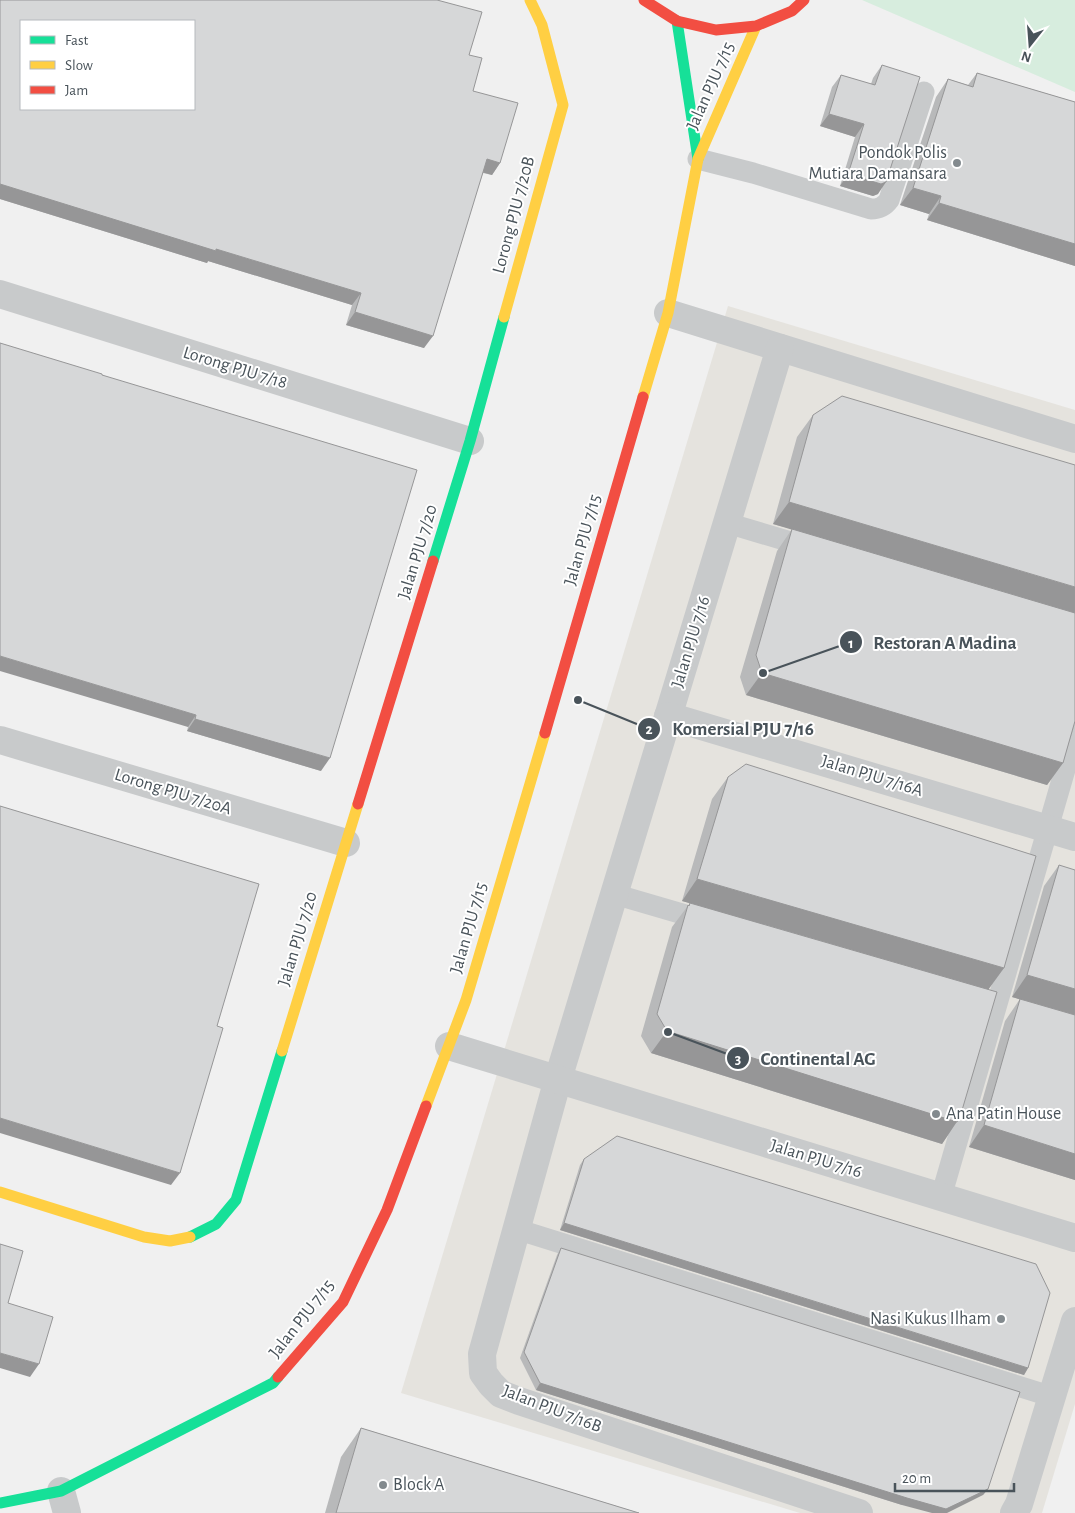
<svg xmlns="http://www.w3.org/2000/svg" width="1075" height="1513" font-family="'Alegreya Sans',sans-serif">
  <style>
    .commercial { fill: #e5e3de }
    .green { fill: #d7edde }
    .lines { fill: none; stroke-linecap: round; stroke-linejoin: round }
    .lane { stroke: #c8cacb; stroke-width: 21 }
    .street { stroke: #c8cacb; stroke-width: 28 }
    .fast { stroke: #16e098; stroke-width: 11 }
    .slow { stroke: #ffcf43; stroke-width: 11 }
    .jam { stroke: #f24e42; stroke-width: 11 }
    .wall { fill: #b8b9ba }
    .shaded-wall { fill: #969697 }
    .building { fill: #d6d7d8; stroke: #969697; fill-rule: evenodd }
    .poi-dot { fill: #838a8e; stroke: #fff; stroke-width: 2 }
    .labels { text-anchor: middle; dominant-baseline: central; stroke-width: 4; stroke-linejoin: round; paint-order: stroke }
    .street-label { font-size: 18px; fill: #49535a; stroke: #fff }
    .poi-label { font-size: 18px; fill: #49535a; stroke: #fff; text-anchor: end }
    .leader { fill: none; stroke: #49535a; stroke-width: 2 }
    .callout-dot { fill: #49535a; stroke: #fff; stroke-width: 2 }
    .mark-label { font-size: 15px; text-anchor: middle; font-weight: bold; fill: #fff }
    .callout-label { font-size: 19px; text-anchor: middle; font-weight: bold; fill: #49535a; stroke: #fff; stroke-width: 4; stroke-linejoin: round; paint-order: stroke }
  </style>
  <rect width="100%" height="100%" fill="#f0f0f0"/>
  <path class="commercial" d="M728 306 1075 410V1404L1042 1513H800L401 1393Z"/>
  <path class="green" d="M862 0H1075V92Z"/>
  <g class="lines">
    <g class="lane">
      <path d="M698 159 753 173 871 209C879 209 884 207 889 200L924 92"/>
      <path d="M727 523 811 548"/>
      <path d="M614 894 710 922"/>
      <path d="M941 1197 1075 735"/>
      <path d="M516 1229 1053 1397"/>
    </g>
    <g class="street">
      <path d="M0 294 470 441"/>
      <path d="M668 313 1075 439"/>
      <path d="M780 348 558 1079 482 1354 483 1373 491 1384 501 1394 519 1401 859 1513"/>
      <path d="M668 716 1075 837"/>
      <path d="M0 740 346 843"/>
      <path d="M449 1046 1075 1238"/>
      <path d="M61 1491 67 1513"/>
      <path d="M1014 1513 1019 1504 1075 1321"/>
    </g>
    <g class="fast">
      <path d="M677 21 698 159"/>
      <path d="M433 561 470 441 504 317"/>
      <path d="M190 1237 216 1224 236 1200 282 1051"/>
      <path d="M0 1503 61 1491 273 1383 278 1377"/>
    </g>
    <g class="slow">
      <path d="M504 317 563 105 542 25 530 0"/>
      <path d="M643 397 668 313 698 159 756 26"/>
      <path d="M282 1051 358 804"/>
      <path d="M426 1106 466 1000 545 733"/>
      <path d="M0 1192 144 1237 170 1241 190 1237"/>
    </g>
    <g class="jam">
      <path d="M644 0 677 21 716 30 756 26 792 11 804 0"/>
      <path d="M545 733 643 397"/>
      <path d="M358 804 433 561"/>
      <path d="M278 1377 343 1302 387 1210 426 1106"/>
    </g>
  </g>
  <g class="wall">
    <path d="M0 0 469 55 473 91 500 163 492 175 483 173 424 348 346 325 352 305 208 261 207 263 0 199Z"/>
    <path d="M882 65 878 194 873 196 840 186 855 137 820 126 832 87 841 75 871 84 873 78Z"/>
    <path d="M977 73 1075 102V266L927 220 929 214 900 205 936 97 948 79 968 85Z"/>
    <path d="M102 375 321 771 187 731 188 727Z"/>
    <path d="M813 415 1075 723 1063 763 1047 785 746 695 740 677 777 551 792 529 773 524 797 437Z"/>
    <path d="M728 777 1004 968 988 989 960 1117 942 1144 651 1053 641 1036 672 927 690 903 682 901 712 799Z"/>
    <path d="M1059 865 1075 1015 1012 997 1044 886Z"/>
    <path d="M1020 999 1075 1015V1180L969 1147 1005 1021Z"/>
    <path d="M584 1159 1028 1368 1024 1375 560 1230 580 1165Z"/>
    <path d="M561 1248 988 1489 983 1495 902 1505 536 1390 520 1358 557 1255Z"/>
    <path d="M361 1428 639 1513H325L341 1457Z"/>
  </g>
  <g class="shaded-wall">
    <path d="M829 114 864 124 855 137 820 126Z"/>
    <path d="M487 159 500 163 492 175 478 171Z"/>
    <path d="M848 174 886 182 878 194 873 196 840 186Z"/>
    <path d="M0 184 216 249 361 293 352 305 208 261 207 263 0 199Z"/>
    <path d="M913 188 941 196 929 214 900 205Z"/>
    <path d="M939 203 1075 244V266L927 220Z"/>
    <path d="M355 312 433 336 424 348 346 325Z"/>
    <path d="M789 502 1075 587V614L773 524Z"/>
    <path d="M0 656 196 715 188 727 0 671Z"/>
    <path d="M762 673 1063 763 1047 785 746 695Z"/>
    <path d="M195 719 330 758 321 771 187 731Z"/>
    <path d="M697 879 1004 968 988 990 682 901Z"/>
    <path d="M1027 975 1075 989V1015L1012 997Z"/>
    <path d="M667 1031 959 1117H960L942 1144 651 1053Z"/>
    <path d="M0 1118 180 1173 171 1185 0 1133Z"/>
    <path d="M984 1125 1075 1154V1180L969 1147Z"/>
    <path d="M564 1223 1028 1368 1024 1375 560 1230Z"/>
    <path d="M0 1353 39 1364 30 1377 0 1368Z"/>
    <path d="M540 1383 988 1489 983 1495 947 1513H932L902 1505 536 1390Z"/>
  </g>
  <g class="building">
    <path d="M0 0H437L482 12 469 55 482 58 473 91 518 103 500 163 487 159 433 336 355 312 361 293 216 249V251L0 184ZM21 21H194V109H21Z"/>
    <path d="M882 65 920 77 886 182 881 184 848 174 864 124 829 114 841 75 875 85Z"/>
    <path d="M977 73 1075 102V244L939 203 941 196 913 188 948 79 973 87Z"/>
    <path d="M0 343 102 374V375L417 470 330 758 195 719 196 715 0 656Z"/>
    <path d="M842 396 1075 465V587L789 502 813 415Z"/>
    <path d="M792 529 1075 613V721L1063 763 762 673 756 655Z"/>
    <path d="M746 764 1036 856 1004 968 697 879 728 777Z"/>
    <path d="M0 806 259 884 217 1026 223 1028 180 1173 0 1118Z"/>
    <path d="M1059 865 1075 870V989L1027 975Z"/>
    <path d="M690 903 997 992 960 1117H959L957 1122 667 1031 657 1014 688 905 689 906Z"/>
    <path d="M1020 999 1075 1015V1154L984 1125Z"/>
    <path d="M617 1136 1036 1264 1050 1293 1028 1368 564 1223 584 1159Z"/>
    <path d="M0 1244 23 1251 8 1303 53 1317 39 1364 0 1353Z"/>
    <path d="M561 1248 1020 1392 988 1489 946 1509 907 1498 540 1383 524 1352Z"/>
    <path d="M361 1428 639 1513H336Z"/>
  </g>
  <g class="poi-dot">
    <circle cx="957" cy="163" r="5"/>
    <circle cx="936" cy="1114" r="5"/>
    <circle cx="1001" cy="1319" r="5"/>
    <circle cx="383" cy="1485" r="5"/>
  </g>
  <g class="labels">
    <g class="street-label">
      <text transform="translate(711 86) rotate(-66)">Jalan PJU 7/15</text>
      <text transform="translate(514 215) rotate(-75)">Lorong PJU 7/20B</text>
      <text transform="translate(235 368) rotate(17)">Lorong PJU 7/18</text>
      <text transform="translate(583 540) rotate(-74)">Jalan PJU 7/15</text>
      <text transform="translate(418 552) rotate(-73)">Jalan PJU 7/20</text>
      <text transform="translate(691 642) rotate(-73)">Jalan PJU 7/16</text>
      <text transform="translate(872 776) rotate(17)">Jalan PJU 7/16A</text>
      <text transform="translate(173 792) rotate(17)">Lorong PJU 7/20A</text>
      <text transform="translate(469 928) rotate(-74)">Jalan PJU 7/15</text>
      <text transform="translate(298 939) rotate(-73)">Jalan PJU 7/20</text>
      <text transform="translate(816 1159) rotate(17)">Jalan PJU 7/16</text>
      <text transform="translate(302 1319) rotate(-52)">Jalan PJU 7/15</text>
      <text transform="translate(552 1409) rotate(21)">Jalan PJU 7/16B</text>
    </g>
    <g class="poi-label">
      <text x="947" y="153">Pondok Polis<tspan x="947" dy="21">Mutiara Damansara</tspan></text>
      <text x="946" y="1114" text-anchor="start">Ana Patin House</text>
      <text x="991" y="1319">Nasi Kukus Ilham</text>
      <text x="393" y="1485" text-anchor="start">Block A</text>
    </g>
  </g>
  <path class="leader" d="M763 673L851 642M578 700L649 729M668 1032L738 1058"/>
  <g class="callout-dot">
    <circle cx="763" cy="673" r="5"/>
    <circle cx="578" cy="700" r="5"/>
    <circle cx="668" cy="1032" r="5"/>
    <circle cx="851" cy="642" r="12"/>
    <circle cx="649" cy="729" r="12"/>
    <circle cx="738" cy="1058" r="12"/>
  </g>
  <g class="mark-label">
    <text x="851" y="648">1</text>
    <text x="649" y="734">2</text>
    <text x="738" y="1064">3</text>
  </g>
  <g class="callout-label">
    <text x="945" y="649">Restoran A Madina</text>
    <text x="743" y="735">Komersial PJU 7/16</text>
    <text x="818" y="1065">Continental AG</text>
  </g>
  <rect x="20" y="20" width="175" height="90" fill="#ffffff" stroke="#b6babd"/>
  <rect x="30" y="36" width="25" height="8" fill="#16e098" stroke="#b6babd"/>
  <text x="65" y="45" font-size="15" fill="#49535a">Fast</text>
  <rect x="30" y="61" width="25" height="8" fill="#ffcf43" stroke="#b6babd"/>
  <text x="65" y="70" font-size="15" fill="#49535a">Slow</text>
  <rect x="30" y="86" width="25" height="8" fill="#f24e42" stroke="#b6babd"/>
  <text x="65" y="95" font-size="15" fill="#49535a">Jam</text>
  <g transform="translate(1030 45) rotate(197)" stroke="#ffffff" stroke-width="4" paint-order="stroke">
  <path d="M0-4L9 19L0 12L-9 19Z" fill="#49535a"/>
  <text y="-8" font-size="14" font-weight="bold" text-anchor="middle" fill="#49535a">N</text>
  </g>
  <path d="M895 1483v8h119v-8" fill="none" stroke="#49535a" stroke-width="2.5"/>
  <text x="902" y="1483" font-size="15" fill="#49535a" stroke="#ffffff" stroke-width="4" paint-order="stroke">20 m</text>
</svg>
